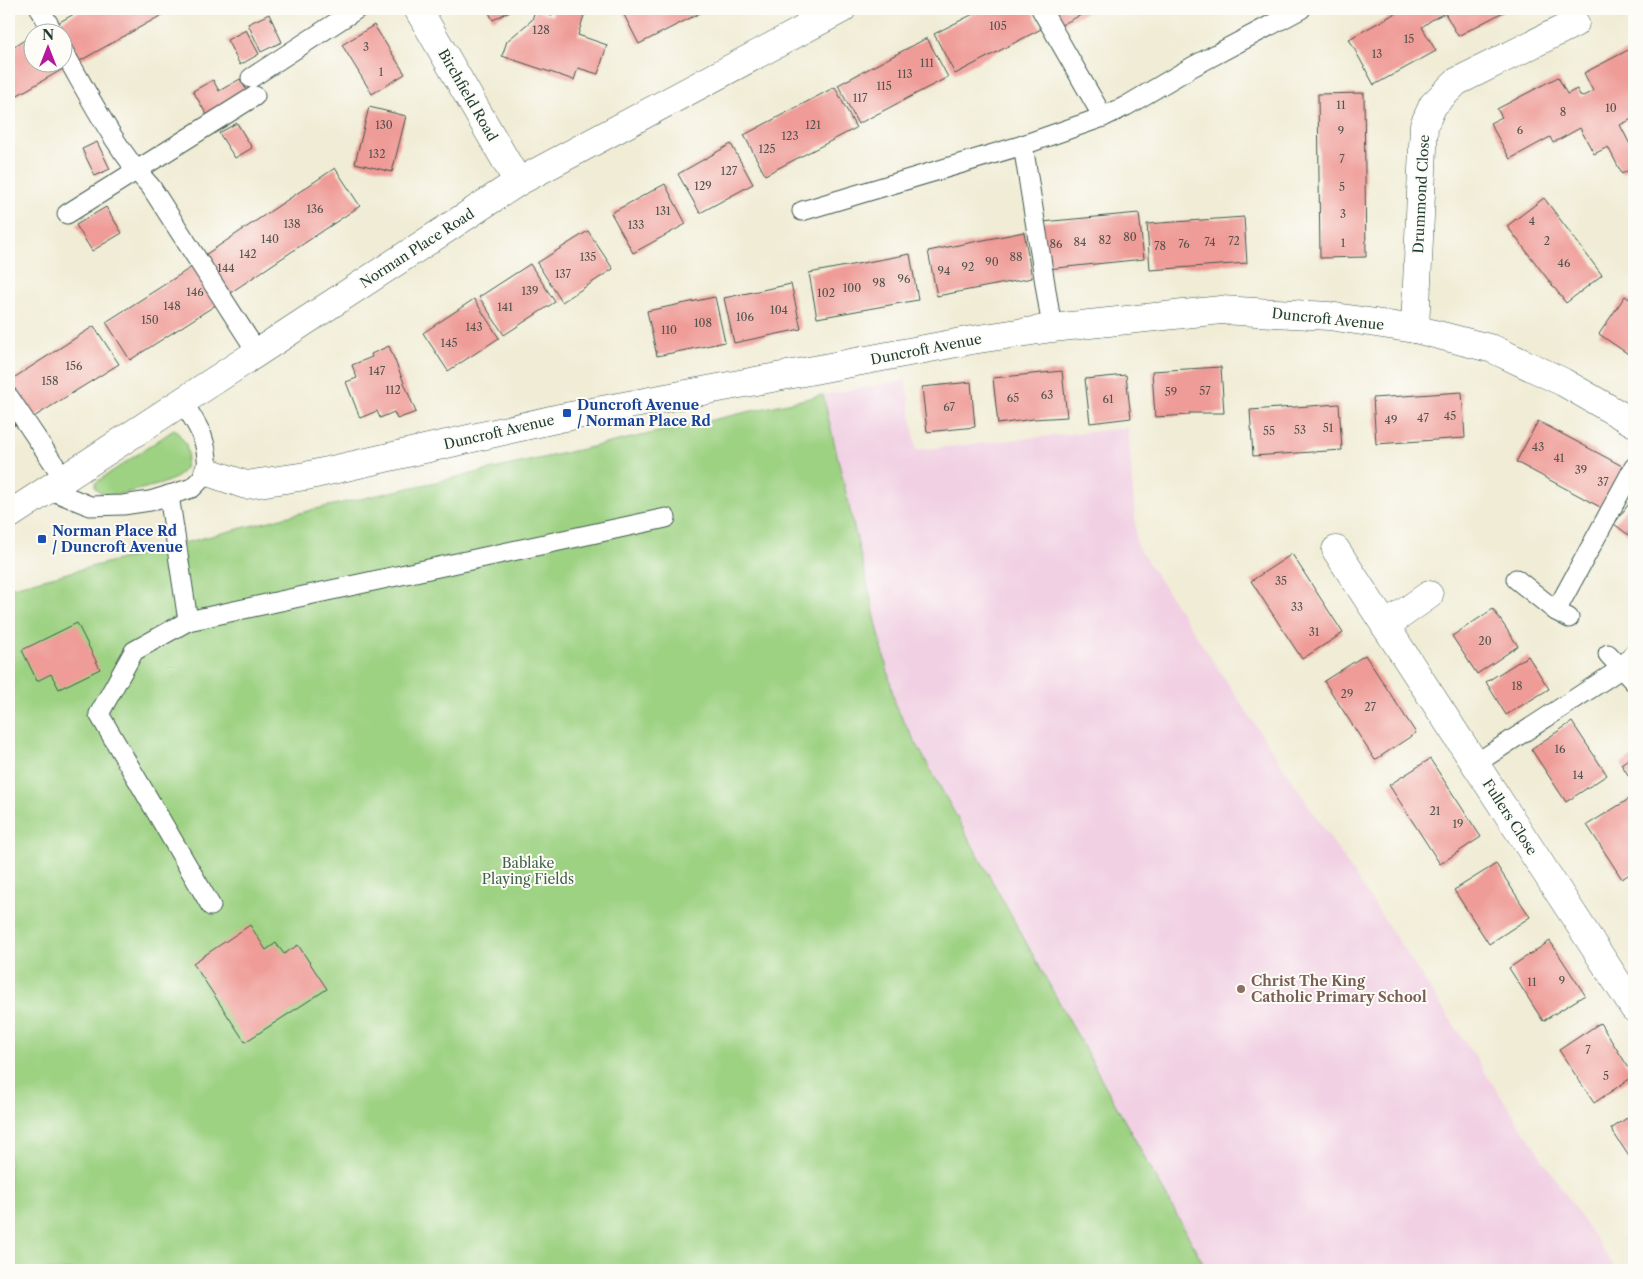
<svg xmlns="http://www.w3.org/2000/svg" width="1643" height="1279" font-family="'Libre Caslon Text',serif">
  <style>
    .built { fill: #f1d0e3 }
    .green { fill: #9ed283; stroke: #5e885c }
    .building { fill: #ef9b97 }
    .lines { fill: none; stroke-linecap: round; stroke-linejoin: round }
    .service-casing { stroke: #3e574c; stroke-width: 21 }
    .minor-casing { stroke: #3e574c; stroke-width: 29 }
    .tertiary-casing { stroke: #3e574c; stroke-width: 29 }
    .service { stroke: #fff; stroke-width: 19 }
    .minor { stroke: #fff; stroke-width: 28 }
    .tertiary { stroke: #fff; stroke-width: 28 }
    .transit-dot { fill: #1a4fb4; stroke: #fdfcf7; stroke-width: 2 }
    .education-dot { fill: #8d6e63; stroke: #fdfcf7; stroke-width: 2 }
    .labels { text-anchor: middle; dominant-baseline: central; stroke-width: 4; stroke-linejoin: round; paint-order: stroke }
    .number-label { font-size: 11px; fill: #53544d }
    .street-label { font-size: 14px; fill: #1f3d34; stroke: #fdfcf7 }
    .transit-label { font-size: 14px; font-weight: bold; fill: #164399; stroke: #fdfcf7; text-anchor: start }
    .park-label { font-size: 14px; fill: #3f6248; stroke: #fdfcf7 }
    .education-label { font-size: 14px; font-weight: bold; fill: #785e54; stroke: #fdfcf7; text-anchor: start }
  </style>
  <rect width="100%" height="100%" fill="#fdfcf7"/>
  <filter id="ink" filterUnits="userSpaceOnUse"><feTurbulence type="fractalNoise" baseFrequency=".02" numOctaves="2"/><feDisplacementMap in="SourceGraphic" scale="10" xChannelSelector="R" yChannelSelector="G"/><feConvolveMatrix kernelMatrix="1 2 1 2 8 2 1 2 1" color-interpolation-filters="sRGB"/></filter>
  <filter id="wash" filterUnits="userSpaceOnUse"><feTurbulence type="fractalNoise" baseFrequency=".0096" numOctaves="4" result="noise"/><feDisplacementMap in="SourceGraphic" scale="20" xChannelSelector="R" yChannelSelector="G"/><feGaussianBlur stdDeviation="1.12" result="paint"/><feColorMatrix in="noise" values="0 0 0 0 0 0 0 0 0 0 0 0 0 0 0 0 0 1.4 0 .05"/><feComposite in="paint" operator="in"/></filter>
  <g filter="url(#wash)">
    <rect width="100%" height="100%" fill="#f0ecd5"/>
    <path class="built" d="M906 380 916 450 1128 428 1137 546 1616 1270H1207L896 707 823 395Z"/>
    <g class="green">
      <path d="M823 395 896 707 1207 1270H9V588L324 507Z"/>
      <path d="M175 429 186 444 188 454 185 468 176 478 161 484 117 495 109 496 101 493 95 488V483Z"/>
    </g>
    <g id="blocks">
      <g class="building">
        <path d="M83 9H168L169 11 78 62 56 24Z"/>
        <path d="M487 9H514L493 20Z"/>
        <path d="M554 9H575L585 12 578 35 607 45 598 74 578 68 574 80 502 56 507 41 532 20 535 10 552 16Z"/>
        <path d="M621 9H708L639 44Z"/>
        <path d="M983 9H1031L1041 29 955 74 934 34Z"/>
        <path d="M1048 9H1093L1057 27Z"/>
        <path d="M1403 9H1509L1458 36 1445 13 1433 19 1422 27 1436 51 1374 85 1349 39Z"/>
        <path d="M1613 9H1631L1618 16Z"/>
        <path d="M269 14 282 42 261 52 248 24Z"/>
        <path d="M374 25 405 74 372 94 342 45Z"/>
        <path d="M246 30 259 54 240 65 227 40Z"/>
        <path d="M32 36V62H60L63 69 9 100V49Z"/>
        <path d="M927 38 948 77 858 124 838 85Z"/>
        <path d="M1634 47V118L1620 125 1634 152V167L1622 174 1608 147 1594 154 1580 128 1553 143 1550 137 1510 159 1490 123 1502 117 1497 109 1558 77 1567 94 1577 89 1581 97 1593 91 1584 73Z"/>
        <path d="M240 79 249 94 208 117 193 91 213 80 219 91Z"/>
        <path d="M835 87 856 128 765 175 744 135Z"/>
        <path d="M1364 93 1366 257 1320 258 1318 94Z"/>
        <path d="M369 107 406 116 392 172 355 163Z"/>
        <path d="M237 123 252 148 235 158 219 133Z"/>
        <path d="M97 142 110 169 95 176 82 149Z"/>
        <path d="M731 144 753 184 700 213 678 174Z"/>
        <path d="M335 168 360 206 227 295 202 257Z"/>
        <path d="M665 184 686 224 633 253 611 213Z"/>
        <path d="M1544 198 1602 275 1566 303 1507 226Z"/>
        <path d="M106 207 122 233 92 251 76 225Z"/>
        <path d="M1139 213 1144 259 1047 269 1042 222Z"/>
        <path d="M1244 217 1247 263 1150 270 1147 224Z"/>
        <path d="M588 231 613 269 562 302 537 263Z"/>
        <path d="M1024 232 1032 278 937 296 928 251Z"/>
        <path d="M910 254 918 300 817 318 809 273Z"/>
        <path d="M530 264 555 302 504 335 479 297Z"/>
        <path d="M195 265 219 303 130 360 106 322Z"/>
        <path d="M791 284 801 329 734 343 724 298Z"/>
        <path d="M1625 296 1634 302V358L1599 334Z"/>
        <path d="M715 297 725 342 657 356 647 311Z"/>
        <path d="M474 299 499 338 448 371 423 333Z"/>
        <path d="M94 326 119 364 29 420 9 389V381Z"/>
        <path d="M389 346 416 412 397 419 394 412 380 418 377 411 360 418 346 382 357 378 352 365 372 357 371 354Z"/>
        <path d="M1221 367 1224 413H1189V415L1155 417 1152 371Z"/>
        <path d="M1062 371 1067 417 1033 419 998 424 993 378Z"/>
        <path d="M1126 375 1131 418 1090 423 1085 379Z"/>
        <path d="M971 382 975 427 927 432 922 387Z"/>
        <path d="M1462 392 1465 438 1376 444 1373 398Z"/>
        <path d="M1339 404 1342 450 1253 456 1250 410Z"/>
        <path d="M9 416 15 425 9 429Z"/>
        <path d="M1538 421 1624 467 1602 508 1516 462Z"/>
        <path d="M1634 497V539L1614 524Z"/>
        <path d="M1292 554 1343 633 1302 659 1251 581Z"/>
        <path d="M1493 609 1518 646 1477 674 1452 636Z"/>
        <path d="M77 623 100 669 59 689 51 674 37 681 22 650Z"/>
        <path d="M1365 655 1416 733 1375 760 1324 681Z"/>
        <path d="M1528 656 1549 689 1506 715 1486 682Z"/>
        <path d="M1572 722 1607 775 1566 802 1531 749Z"/>
        <path d="M1634 755V784L1621 764Z"/>
        <path d="M1430 759 1481 837 1440 864 1389 785Z"/>
        <path d="M1629 799 1634 807V871L1622 879 1587 825Z"/>
        <path d="M1496 864 1530 917 1489 944 1454 890Z"/>
        <path d="M250 925 266 950 276 943 284 954 298 945 327 989 245 1042 193 963Z"/>
        <path d="M1550 941 1585 995 1543 1021 1509 968Z"/>
        <path d="M1600 1023 1634 1076 1594 1103 1559 1050Z"/>
        <path d="M1634 1113V1164L1611 1129Z"/>
      </g>
    </g>
  </g>
  <g filter="url(#ink)">
    <use href="#blocks" fill-opacity="0" stroke="#3e574c" stroke-width="1"/>
    <g class="lines">
      <g class="service-casing">
        <g id="service">
          <path d="M40 9 53 32"/>
          <path d="M803 9 811 25"/>
          <path d="M1041 9 1103 117"/>
          <path d="M62 49C90 97 114 147 151 187L257 352"/>
          <path d="M251 78 357 9"/>
          <path d="M1023 145 1103 117 1126 106 1192 67 1301 9"/>
          <path d="M802 211 1023 145 1052 328"/>
          <path d="M67 214 255 96"/>
          <path d="M9 397 64 479"/>
          <path d="M48 489 90 506 123 505 150 501 192 488 208 472C207 438 200 429 182 401"/>
          <path d="M169 495 188 621 666 518"/>
          <path d="M1516 579 1556 611 1569 618"/>
          <path d="M1556 611 1634 467"/>
          <path d="M188 621 134 651 99 714 211 906"/>
          <path d="M1608 654 1634 682"/>
          <path d="M1475 764 1622 668 1634 653"/>
        </g>
      </g>
      <g class="minor-casing">
        <g id="minor">
          <path d="M418 9 518 182"/>
          <path d="M1415 329 1424 125 1433 105 1456 82 1575 23"/>
          <path d="M208 472 246 485 306 476 560 418 972 340 1052 328 1221 310 1329 316 1415 329 1493 349 1563 382 1634 423"/>
          <path d="M1336 550 1634 1008"/>
          <path d="M1385 626 1429 595"/>
        </g>
      </g>
      <g class="tertiary-casing">
        <path id="tertiary" d="M9 515 518 182 842 9"/>
      </g>
      <use href="#service" class="service"/>
      <use href="#minor" class="minor"/>
      <use href="#tertiary" class="tertiary"/>
    </g>
  </g>
  <g class="transit-dot">
    <rect x="562" y="408" width="10" height="10" rx="2.5"/>
    <rect x="37" y="534" width="10" height="10" rx="2.5"/>
  </g>
  <circle class="education-dot" cx="1241" cy="989" r="5"/>
  <g class="labels">
    <g class="number-label">
      <text x="998" y="26">105</text>
      <text x="541" y="30">128</text>
      <text x="1409" y="39">15</text>
      <text x="366" y="47">3</text>
      <text x="1377" y="54">13</text>
      <text x="927" y="63">111</text>
      <text x="381" y="72">1</text>
      <text x="905" y="74">113</text>
      <text x="884" y="86">115</text>
      <text x="860" y="98">117</text>
      <text x="1341" y="105">11</text>
      <text x="1611" y="108">10</text>
      <text x="1563" y="112">8</text>
      <text x="384" y="125">130</text>
      <text x="813" y="125">121</text>
      <text x="1520" y="130">6</text>
      <text x="1341" y="131">9</text>
      <text x="790" y="136">123</text>
      <text x="767" y="149">125</text>
      <text x="377" y="154">132</text>
      <text x="1342" y="159">7</text>
      <text x="729" y="171">127</text>
      <text x="703" y="186">129</text>
      <text x="1342" y="187">5</text>
      <text x="315" y="209">136</text>
      <text x="663" y="211">131</text>
      <text x="1343" y="214">3</text>
      <text x="1532" y="221">4</text>
      <text x="292" y="224">138</text>
      <text x="636" y="225">133</text>
      <text x="1130" y="237">80</text>
      <text x="270" y="239">140</text>
      <text x="1105" y="240">82</text>
      <text x="1234" y="241">72</text>
      <text x="1547" y="241">2</text>
      <text x="1080" y="242">84</text>
      <text x="1210" y="242">74</text>
      <text x="1343" y="243">1</text>
      <text x="1056" y="244">86</text>
      <text x="1184" y="244">76</text>
      <text x="1160" y="246">78</text>
      <text x="248" y="254">142</text>
      <text x="588" y="257">135</text>
      <text x="1016" y="257">88</text>
      <text x="992" y="262">90</text>
      <text x="1564" y="263">46</text>
      <text x="968" y="267">92</text>
      <text x="226" y="268">144</text>
      <text x="944" y="271">94</text>
      <text x="563" y="274">137</text>
      <text x="904" y="279">96</text>
      <text x="879" y="283">98</text>
      <text x="852" y="288">100</text>
      <text x="530" y="291">139</text>
      <text x="195" y="292">146</text>
      <text x="826" y="293">102</text>
      <text x="172" y="306">148</text>
      <text x="505" y="307">141</text>
      <text x="779" y="310">104</text>
      <text x="745" y="317">106</text>
      <text x="150" y="320">150</text>
      <text x="703" y="323">108</text>
      <text x="474" y="327">143</text>
      <text x="669" y="330">110</text>
      <text x="449" y="343">145</text>
      <text x="74" y="366">156</text>
      <text x="377" y="371">147</text>
      <text x="50" y="381">158</text>
      <text x="393" y="390">112</text>
      <text x="1205" y="391">57</text>
      <text x="1171" y="392">59</text>
      <text x="1047" y="395">63</text>
      <text x="1013" y="398">65</text>
      <text x="1108" y="399">61</text>
      <text x="949" y="407">67</text>
      <text x="1450" y="416">45</text>
      <text x="1423" y="418">47</text>
      <text x="1391" y="420">49</text>
      <text x="1328" y="428">51</text>
      <text x="1300" y="430">53</text>
      <text x="1269" y="431">55</text>
      <text x="1538" y="447">43</text>
      <text x="1559" y="458">41</text>
      <text x="1581" y="470">39</text>
      <text x="1603" y="482">37</text>
      <text x="1281" y="581">35</text>
      <text x="1297" y="607">33</text>
      <text x="1314" y="632">31</text>
      <text x="1485" y="641">20</text>
      <text x="1517" y="686">18</text>
      <text x="1347" y="694">29</text>
      <text x="1370" y="707">27</text>
      <text x="1560" y="749">16</text>
      <text x="1578" y="775">14</text>
      <text x="1435" y="811">21</text>
      <text x="1458" y="824">19</text>
      <text x="1562" y="981">9</text>
      <text x="1532" y="982">11</text>
      <text x="1588" y="1050">7</text>
      <text x="1606" y="1076">5</text>
    </g>
    <g class="street-label">
      <text transform="translate(468 95) rotate(60)">Birchfield Road</text>
      <text transform="translate(1421 194) rotate(-87)">Drummond Close</text>
      <text transform="translate(417 248) rotate(-33)">Norman Place Road</text>
      <text transform="translate(1328 319) rotate(6)">Duncroft Avenue</text>
      <text transform="translate(926 349) rotate(-11)">Duncroft Avenue</text>
      <text transform="translate(499 432) rotate(-13)">Duncroft Avenue</text>
      <text transform="translate(1510 817) rotate(57)">Fullers Close</text>
    </g>
    <g class="transit-label">
      <text x="577" y="405">Duncroft Avenue<tspan x="577" dy="16">/ Norman Place Rd</tspan></text>
      <text x="52" y="531">Norman Place Rd<tspan x="52" dy="16">/ Duncroft Avenue</tspan></text>
    </g>
    <g class="park-label">
      <text x="528" y="863">Bablake<tspan x="528" dy="16">Playing Fields</tspan></text>
    </g>
    <g class="education-label">
      <text x="1251" y="981">Christ The King<tspan x="1251" dy="16">Catholic Primary School</tspan></text>
    </g>
  </g>
  <rect width="1643" height="1279" fill="none" stroke="#fdfcf7" stroke-width="30"/>
  <g transform="translate(48 48)"><circle r="24" fill="#fdfcf7" stroke="#a4b0a9"/>
  <path d="M0-4L9 19L0 12L-9 19Z" fill="#b5179e"/>
  <text y="-8" font-size="14" font-weight="bold" text-anchor="middle" fill="#1f3d34">N</text>
  </g>
</svg>
